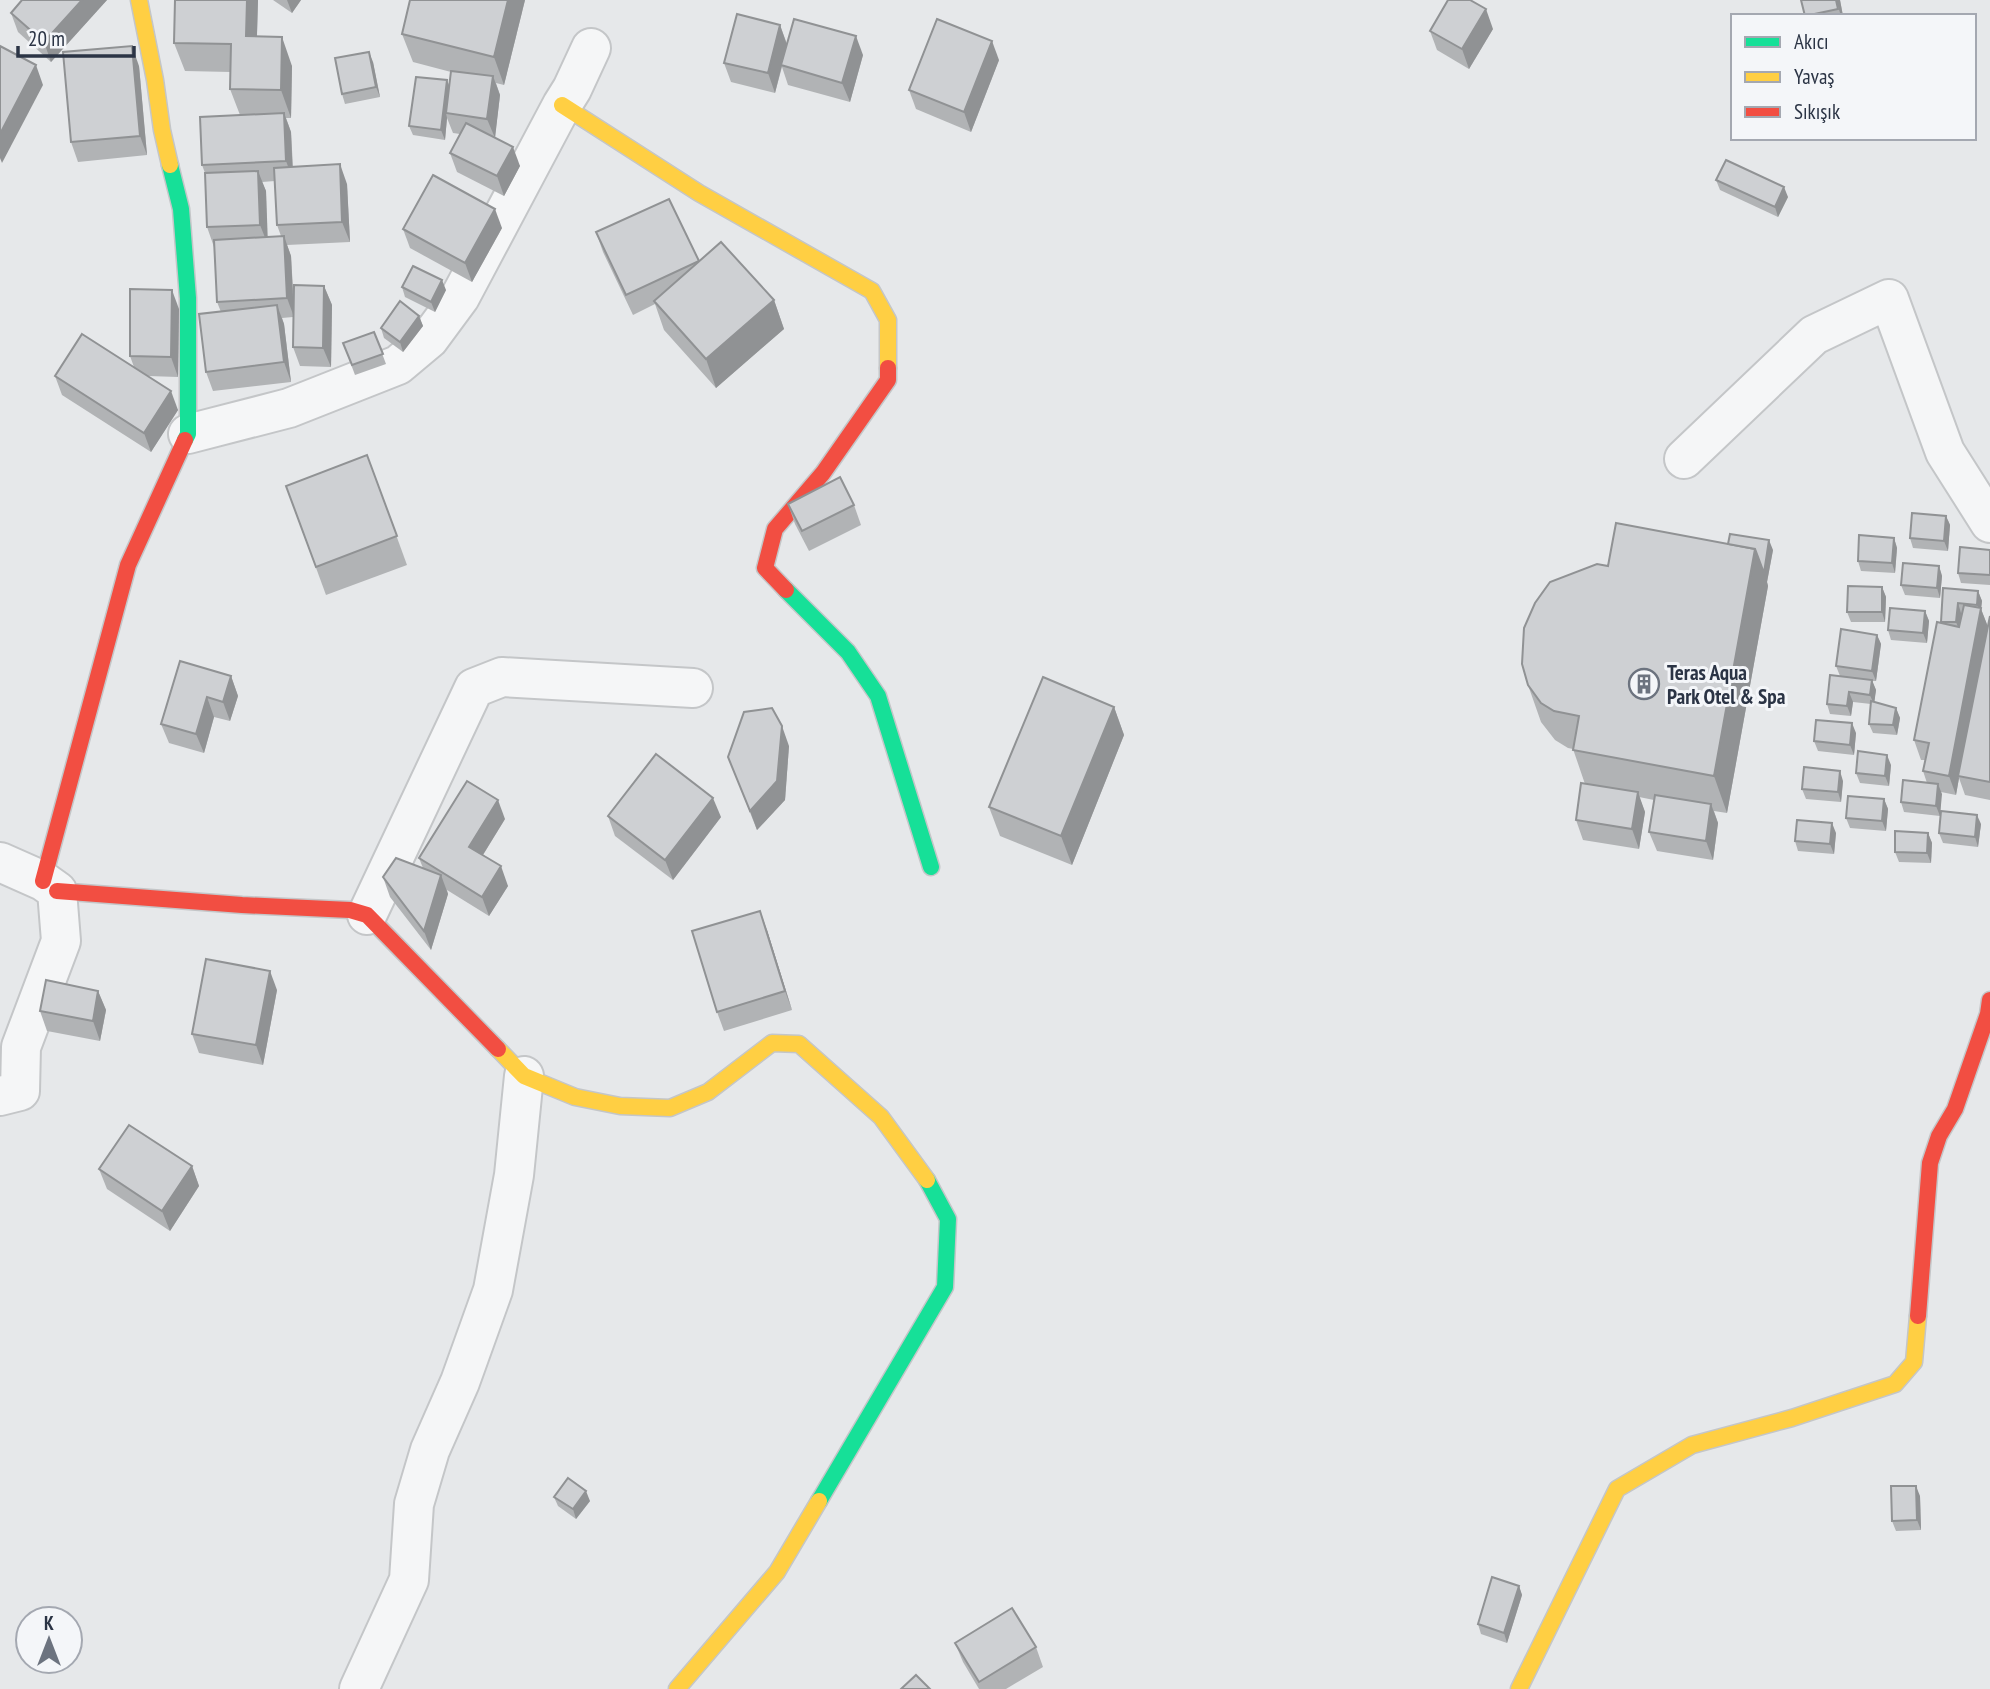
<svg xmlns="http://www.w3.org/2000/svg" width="1990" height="1689" font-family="'PT Sans Narrow',sans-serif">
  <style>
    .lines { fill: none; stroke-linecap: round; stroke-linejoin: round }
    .street-casing { stroke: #c4c6c8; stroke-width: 42 }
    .fast-casing { stroke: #c4c6c8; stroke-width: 19 }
    .slow-casing { stroke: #c4c6c8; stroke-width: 19 }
    .jam-casing { stroke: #c4c6c8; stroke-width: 19 }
    .street { stroke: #f5f6f7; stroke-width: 38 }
    .fast { stroke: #16e098; stroke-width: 16 }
    .slow { stroke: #ffcf43; stroke-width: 16 }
    .jam { stroke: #f24e42; stroke-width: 16 }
    .wall { fill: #b1b3b5; fill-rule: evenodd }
    .shaded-wall { fill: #909294 }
    .building { fill: #ced0d3; stroke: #909294; stroke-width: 2 }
    .labels { text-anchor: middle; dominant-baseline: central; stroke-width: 6; stroke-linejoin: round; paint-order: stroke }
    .poi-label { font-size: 21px; font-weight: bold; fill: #2b3445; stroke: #f4f6f9; text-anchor: start }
  </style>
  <rect width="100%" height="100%" fill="#e6e8ea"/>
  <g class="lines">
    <g class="street-casing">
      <g id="street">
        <path d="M188 434 289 408 398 365 429 339 460 297 562 105 572 89 591 48"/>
        <path d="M1684 459 1814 335 1889 299 1945 452 1990 523"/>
        <path d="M0 862 43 881 57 891 61 941 21 1047 20 1091 0 1096"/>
        <path d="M367 915 474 688 502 677 693 688"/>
        <path d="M359 1689 409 1580 414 1504 430 1450 460 1382 493 1290 514 1175 524 1076"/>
      </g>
    </g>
    <g class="fast-casing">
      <g id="fast">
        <path d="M170 165 181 209 188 298V434L185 440"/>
        <path d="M786 590 848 652 878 696 931 867"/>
        <path d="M819 1501 945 1287 948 1219 927 1180"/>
      </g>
    </g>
    <g class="slow-casing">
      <g id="slow">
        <path d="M139 0 155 80 162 130 170 165"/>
        <path d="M562 105 699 193 872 291 888 320V368"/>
        <path d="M498 1049 524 1076 575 1097 620 1106 670 1108 708 1092 772 1043 799 1044 881 1117 927 1180"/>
        <path d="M677 1689 777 1572 819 1501"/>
        <path d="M1519 1689 1617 1489 1692 1445 1792 1418 1895 1384 1914 1362 1918 1316"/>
      </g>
    </g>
    <g class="jam-casing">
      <g id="jam">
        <path d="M786 590 765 568 775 529 823 473 888 380V368"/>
        <path d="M43 881 128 565 185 440"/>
        <path d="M57 891 242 905 350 910 367 915 498 1049"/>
        <path d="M1918 1316 1930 1163 1939 1136 1955 1109 1988 1014 1990 1000"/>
      </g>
    </g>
    <use href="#street" class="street"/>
    <use href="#fast" class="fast"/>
    <use href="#slow" class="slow"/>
    <use href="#jam" class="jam"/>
  </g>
  <g class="wall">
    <path d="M107 0 51 62 18 32 11 13Z"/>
    <path d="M258 0 257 36 292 66 291 118H286L291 132 293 167 347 184 350 242 287 245 291 256 294 305 324 286 332 305 331 367 300 366 293 347V317L282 318 284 324 291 382 213 391 206 372 221 312 217 302 214 247 207 227 205 173 202 165 240 115 230 89 231 72 185 71 174 43ZM275 181 277 225 281 236 267 237 266 191 262 182Z"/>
    <path d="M273 0H301L292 13Z"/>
    <path d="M525 0 504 85 496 83 500 95 495 137 520 166 504 196 457 172 450 153 460 134 453 133 447 118 445 140 413 135 409 126 449 86 451 72 413 62 402 34Z"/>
    <path d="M1840 0 1843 16H1805Z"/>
    <path d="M780 25 787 44 863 55 850 102 788 85 782 67 775 93 731 82 724 63Z"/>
    <path d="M1493 29 1469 69 1437 50 1430 31Z"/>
    <path d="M999 60 971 132 916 109 909 90Z"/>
    <path d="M373 62 380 97 345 104 342 94Z"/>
    <path d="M139 66 147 155 78 162 71 142Z"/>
    <path d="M1716 180 1788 197 1778 217 1720 190Z"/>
    <path d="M502 228 472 282 410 248 403 229Z"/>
    <path d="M596 232 699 262 774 300 784 329 716 388 664 330 655 304 633 315 603 252Z"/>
    <path d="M402 287 446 290 435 312 405 297Z"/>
    <path d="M179 309 178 377 148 376 178 410 151 452 62 395 55 376 134 367 130 356Z"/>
    <path d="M419 316 423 326 403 352 384 338 381 328Z"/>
    <path d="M374 332 386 364 355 375 343 343Z"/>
    <path d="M367 455 407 565 326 595 286 486Z"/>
    <path d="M788 504 854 505 861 525 809 551 795 524Z"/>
    <path d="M1946 516 1950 525 1948 551 1913 548 1910 538Z"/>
    <path d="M1894 538 1897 548 1895 573 1861 571 1858 561Z"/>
    <path d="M1728 544 1773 550 1767 582 1768 586 1727 813 1714 811 1718 823 1713 860 1657 851 1649 832 1654 800 1639 797 1645 812 1639 849 1583 840 1576 820 1585 784 1573 749 1568 748 1555 740 1541 722 1528 685 1608 566Z"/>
    <path d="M1990 550V585L1961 583 1958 573Z"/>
    <path d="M1939 566 1942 576 1940 598 1905 595 1901 585Z"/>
    <path d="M1882 587 1886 597 1885 622H1851L1847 612Z"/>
    <path d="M1943 588 1978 591 1982 601 1981 609 1988 627 1990 616V800L1965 795 1959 778 1956 795 1941 792 1940 816 1904 812 1901 802 1927 783 1923 771 1925 760H1921L1914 740 1942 623Z"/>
    <path d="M1925 611 1929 621 1927 643 1891 640 1888 630Z"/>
    <path d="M1877 635 1881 644 1876 681H1872L1876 690 1874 702 1896 708 1900 718 1897 735 1873 733 1869 724 1871 704 1853 702 1851 716 1830 714 1827 704 1840 676 1836 666Z"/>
    <path d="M231 676 238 696 230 721 214 717 204 753 169 743 161 724Z"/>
    <path d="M1114 707 1124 735 1072 865 1000 836 989 807Z"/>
    <path d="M1856 733 1854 755 1818 751 1814 741Z"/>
    <path d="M789 746 785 800 757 830 728 757Z"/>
    <path d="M1891 765 1889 786 1860 783 1856 773Z"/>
    <path d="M1843 781 1841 802 1806 799 1802 789Z"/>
    <path d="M1884 799 1888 809 1886 831 1850 828 1846 818Z"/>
    <path d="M608 816 721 817 673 880 615 836Z"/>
    <path d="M505 819 483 855 508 886 489 916 447 890 448 894 431 950 390 897 383 877 423 868 419 858Z"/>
    <path d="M1981 824 1978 847 1943 843 1939 833Z"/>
    <path d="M1836 833 1834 854 1798 851 1795 841Z"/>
    <path d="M1928 833 1932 843 1931 863 1899 862 1895 852Z"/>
    <path d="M767 930 792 1010 724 1031 717 1012Z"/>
    <path d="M277 990 263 1065 199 1053 192 1034Z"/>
    <path d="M98 991 106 1010 100 1041 47 1031 40 1011Z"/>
    <path d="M192 1166 199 1186 170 1231 107 1189 99 1169Z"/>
    <path d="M1920 1496 1921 1530 1896 1531 1892 1521Z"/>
    <path d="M554 1497 590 1501 576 1519 558 1506Z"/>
    <path d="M1519 1586 1522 1595 1507 1643 1481 1634 1478 1624Z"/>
    <path d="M955 1643 1036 1647 1043 1667 1006 1689H979L963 1662Z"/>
  </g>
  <g class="shaded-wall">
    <path d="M82 0H107L51 62 44 42Z"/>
    <path d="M247 0H258L256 65 246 36Z"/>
    <path d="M287 0H301L292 13Z"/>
    <path d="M508 0H525L504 85 494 57Z"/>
    <path d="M1836 0H1840L1843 16H1841Z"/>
    <path d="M1486 9 1493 29 1469 69 1462 49Z"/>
    <path d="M780 25 787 45 775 93 768 73Z"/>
    <path d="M856 36 863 55 850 102 842 83Z"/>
    <path d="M282 37 292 66 291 118 281 90Z"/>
    <path d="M992 41 999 60 971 132 964 112Z"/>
    <path d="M132 46 139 66 147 155 140 136Z"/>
    <path d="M369 52 373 62 380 97 376 87Z"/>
    <path d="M36 65 43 85 2 163 0 158V134Z"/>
    <path d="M493 76 500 95 495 138 487 119Z"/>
    <path d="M447 80 451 90 446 113 447 118 445 140 441 130Z"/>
    <path d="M284 113 291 132 293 180 286 161Z"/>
    <path d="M513 147 520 166 504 196 497 176Z"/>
    <path d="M340 164 347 184 350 242 342 222Z"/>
    <path d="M258 171 266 191 268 245 260 225Z"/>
    <path d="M1784 187 1788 197 1778 217 1775 207Z"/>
    <path d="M495 209 502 228 472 282 465 263Z"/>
    <path d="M284 236 291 256 294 317 287 298Z"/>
    <path d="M442 280 446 290 435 312 431 302Z"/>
    <path d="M324 286 332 305 331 367 323 348Z"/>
    <path d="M172 290 179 309 178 377 171 357Z"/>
    <path d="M774 300 784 329 716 388 706 359Z"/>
    <path d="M277 305 284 324 291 382 284 362Z"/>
    <path d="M419 316 423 326 403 352 400 342Z"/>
    <path d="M171 391 178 410 151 452 144 433Z"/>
    <path d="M1946 516 1950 525 1948 551 1944 541Z"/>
    <path d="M1894 538 1897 548 1895 573 1892 563Z"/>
    <path d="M1769 540 1773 550 1767 582 1768 586 1727 813 1714 776 1755 549Z"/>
    <path d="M1939 566 1942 576 1940 598 1937 588Z"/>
    <path d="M1882 587 1886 597 1885 622 1882 612Z"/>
    <path d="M1978 591 1982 601 1981 609 1988 627 1958 776 1959 778 1956 795 1949 776 1980 611 1977 605Z"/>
    <path d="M1958 603 1961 613 1960 632 1956 622Z"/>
    <path d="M1925 611 1929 621 1927 643 1923 633Z"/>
    <path d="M1877 635 1881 644 1876 681 1872 671Z"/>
    <path d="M231 676 238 696 230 721 223 702Z"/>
    <path d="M1872 680 1876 690 1874 705 1870 695Z"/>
    <path d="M1849 692 1853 702 1851 716 1847 706Z"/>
    <path d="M207 697 214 717 204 753 196 734Z"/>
    <path d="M1114 707 1124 735 1072 865 1061 836Z"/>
    <path d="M1896 708 1900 718 1897 735 1893 725Z"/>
    <path d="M1852 723 1856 733 1854 755 1850 745Z"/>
    <path d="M782 726 789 746 785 800 757 830 750 811Z"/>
    <path d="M1887 755 1891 765 1889 786 1885 776Z"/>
    <path d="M1840 771 1843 781 1841 802 1838 792Z"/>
    <path d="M1938 784 1942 794 1940 816 1936 806Z"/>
    <path d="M1638 792 1645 812 1639 849 1632 829Z"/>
    <path d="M713 798 721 817 673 880 665 860Z"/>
    <path d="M1884 799 1888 809 1886 831 1882 821Z"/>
    <path d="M498 800 505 819 476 866 469 847Z"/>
    <path d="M1711 804 1718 823 1713 860 1706 841Z"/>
    <path d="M1977 815 1981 824 1978 847 1975 837Z"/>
    <path d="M1832 823 1836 833 1834 854 1830 844Z"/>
    <path d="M1928 833 1932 843 1931 863 1927 853Z"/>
    <path d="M501 866 508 886 489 916 482 897Z"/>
    <path d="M441 875 448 894 431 950 424 931Z"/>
    <path d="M760 911 767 930 792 1010 785 991Z"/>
    <path d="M270 971 277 990 263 1065 256 1045Z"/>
    <path d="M98 991 106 1010 100 1041 93 1021Z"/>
    <path d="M192 1166 199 1186 170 1231 162 1211Z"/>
    <path d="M1916 1486 1920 1496 1921 1530 1917 1520Z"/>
    <path d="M586 1491 590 1501 576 1519 573 1509Z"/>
    <path d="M1519 1586 1522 1595 1507 1643 1504 1633Z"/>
  </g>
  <g class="building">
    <path d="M22 0H82L44 42 11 13Z"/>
    <path d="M175 0H247L246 36 282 37 281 90 230 89 231 44 174 43Z"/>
    <path d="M410 0H508L494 57 402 34Z"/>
    <path d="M1448 0H1470L1486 9 1462 49 1430 31Z"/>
    <path d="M1801 0H1836L1838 9 1805 16Z"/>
    <path d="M737 14 780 25 768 73 724 63Z"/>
    <path d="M794 19 856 36 842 83 781 65Z"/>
    <path d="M937 19 992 41 964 112 909 90Z"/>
    <path d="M0 46 36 65 0 134Z"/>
    <path d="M132 46 140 136 71 142 63 52Z"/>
    <path d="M369 52 376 87 342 94 335 58Z"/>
    <path d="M451 71 493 76 487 119 446 113Z"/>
    <path d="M416 77 447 80 441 130 409 126Z"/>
    <path d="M284 113 286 161 202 165 200 117Z"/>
    <path d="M466 123 513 147 497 176 450 153Z"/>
    <path d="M1726 160 1784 187 1775 207 1716 180Z"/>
    <path d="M340 164 342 222 277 225 274 168Z"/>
    <path d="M258 171 260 225 207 227 205 173Z"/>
    <path d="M433 175 495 209 465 263 403 229Z"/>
    <path d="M669 199 699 261 626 295 596 232Z"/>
    <path d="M284 236 287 298 217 302 214 240Z"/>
    <path d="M721 242 774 300 706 359 654 301Z"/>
    <path d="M413 266 442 280 431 302 402 287Z"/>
    <path d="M294 285 324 286 323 348 293 347Z"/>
    <path d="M130 289 172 290 171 357 130 356Z"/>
    <path d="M400 301 419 316 400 342 381 328Z"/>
    <path d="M277 305 284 362 206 372 199 314Z"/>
    <path d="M374 332 383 354 352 365 343 343Z"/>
    <path d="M82 334 171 391 144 433 55 376Z"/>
    <path d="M367 455 397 536 316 567 286 486Z"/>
    <path d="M840 477 854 505 802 531 788 504Z"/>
    <path d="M1912 513 1946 516 1944 541 1910 538Z"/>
    <path d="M1616 523 1755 549 1714 776 1573 750 1579 716 1554 711 1541 703 1528 685 1522 664 1524 628 1535 603 1550 582 1597 564 1608 566Z"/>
    <path d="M1730 534 1769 540 1764 573 1755 549 1728 544Z"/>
    <path d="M1859 535 1894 538 1892 563 1858 561Z"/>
    <path d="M1960 547 1990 550V575L1958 573Z"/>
    <path d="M1903 563 1939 566 1937 588 1901 585Z"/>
    <path d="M1848 586 1882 587V612H1847Z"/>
    <path d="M1943 588 1978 591 1977 605 1958 603 1956 622H1941Z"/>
    <path d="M1964 605 1981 608 1949 776 1923 771 1929 743 1914 740 1937 622 1959 627Z"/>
    <path d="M1890 608 1925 611 1923 633 1888 630Z"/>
    <path d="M1990 616V782L1958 776Z"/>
    <path d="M1841 629 1877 635 1872 671 1836 666Z"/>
    <path d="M180 661 231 676 223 702 207 697 196 734 161 724Z"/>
    <path d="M1830 675 1872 680 1870 695 1849 692 1847 706 1827 704Z"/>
    <path d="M1043 677 1114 707 1061 836 989 807Z"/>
    <path d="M1871 701 1896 708 1893 725 1869 724Z"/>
    <path d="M772 708 782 726 777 781 750 811 728 757 744 712Z"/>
    <path d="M1816 720 1852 723 1850 745 1814 741Z"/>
    <path d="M1858 751 1887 755 1885 776 1856 773Z"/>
    <path d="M656 754 713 798 665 860 608 816Z"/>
    <path d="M1804 767 1840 771 1838 792 1802 789Z"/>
    <path d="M1903 780 1938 784 1936 806 1901 802Z"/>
    <path d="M467 781 498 800 469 847 501 866 482 897 419 858Z"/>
    <path d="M1581 783 1638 792 1632 829 1576 820Z"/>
    <path d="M1655 795 1711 804 1706 841 1649 832Z"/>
    <path d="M1848 796 1884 799 1882 821 1846 818Z"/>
    <path d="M1941 811 1977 815 1975 837 1939 833Z"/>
    <path d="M1797 820 1832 823 1830 844 1795 841Z"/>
    <path d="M1895 831 1928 833 1927 853 1895 852Z"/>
    <path d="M396 858 441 875 424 931 383 877Z"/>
    <path d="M760 911 785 991 717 1012 692 931Z"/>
    <path d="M206 959 270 971 256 1045 192 1034Z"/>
    <path d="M46 980 98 991 93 1021 40 1011Z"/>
    <path d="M129 1125 192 1166 162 1211 99 1169Z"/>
    <path d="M568 1478 586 1491 573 1509 554 1497Z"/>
    <path d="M1891 1486H1916L1917 1520 1892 1521Z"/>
    <path d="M1492 1577 1519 1586 1504 1633 1478 1624Z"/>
    <path d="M1012 1608 1036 1647 979 1682 955 1643Z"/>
    <path d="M916 1675 930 1689H901Z"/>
  </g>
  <defs>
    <g id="building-ring" transform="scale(1.575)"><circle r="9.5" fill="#f4f6f9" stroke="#6c737f" stroke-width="1.5"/><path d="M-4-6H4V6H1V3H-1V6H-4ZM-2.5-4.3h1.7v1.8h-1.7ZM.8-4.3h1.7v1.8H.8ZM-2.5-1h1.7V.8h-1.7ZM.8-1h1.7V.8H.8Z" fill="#6c737f"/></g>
  </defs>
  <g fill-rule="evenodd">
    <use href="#building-ring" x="1644" y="684"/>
  </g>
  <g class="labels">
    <g class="poi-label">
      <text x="1667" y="672">Teras Aqua<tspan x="1667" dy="24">Park Otel &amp; Spa</tspan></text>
    </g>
  </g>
  <rect x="1731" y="14" width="245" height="126" fill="#f4f6f9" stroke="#a4a8b1" stroke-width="2"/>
  <rect x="1745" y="37" width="35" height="10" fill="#16e098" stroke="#a4a8b1" stroke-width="2"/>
  <text x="1794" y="49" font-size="21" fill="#2b3445">Akıcı</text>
  <rect x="1745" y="72" width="35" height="10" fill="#ffcf43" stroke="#a4a8b1" stroke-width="2"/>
  <text x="1794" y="84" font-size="21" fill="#2b3445">Yavaş</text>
  <rect x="1745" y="107" width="35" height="10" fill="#f24e42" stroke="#a4a8b1" stroke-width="2"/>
  <text x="1794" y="119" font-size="21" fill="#2b3445">Sıkışık</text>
  <g transform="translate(49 1640)"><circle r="33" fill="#f4f6f9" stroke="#a4a8b1" stroke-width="2"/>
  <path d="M0-5L12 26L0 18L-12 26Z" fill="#6c737f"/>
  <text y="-10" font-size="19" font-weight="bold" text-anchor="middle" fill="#2b3445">K</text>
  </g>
  <path d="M18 46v10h116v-10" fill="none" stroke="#2b3445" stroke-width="3.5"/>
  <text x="28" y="46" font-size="21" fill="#2b3445" stroke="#f4f6f9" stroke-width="5" paint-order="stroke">20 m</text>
</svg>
